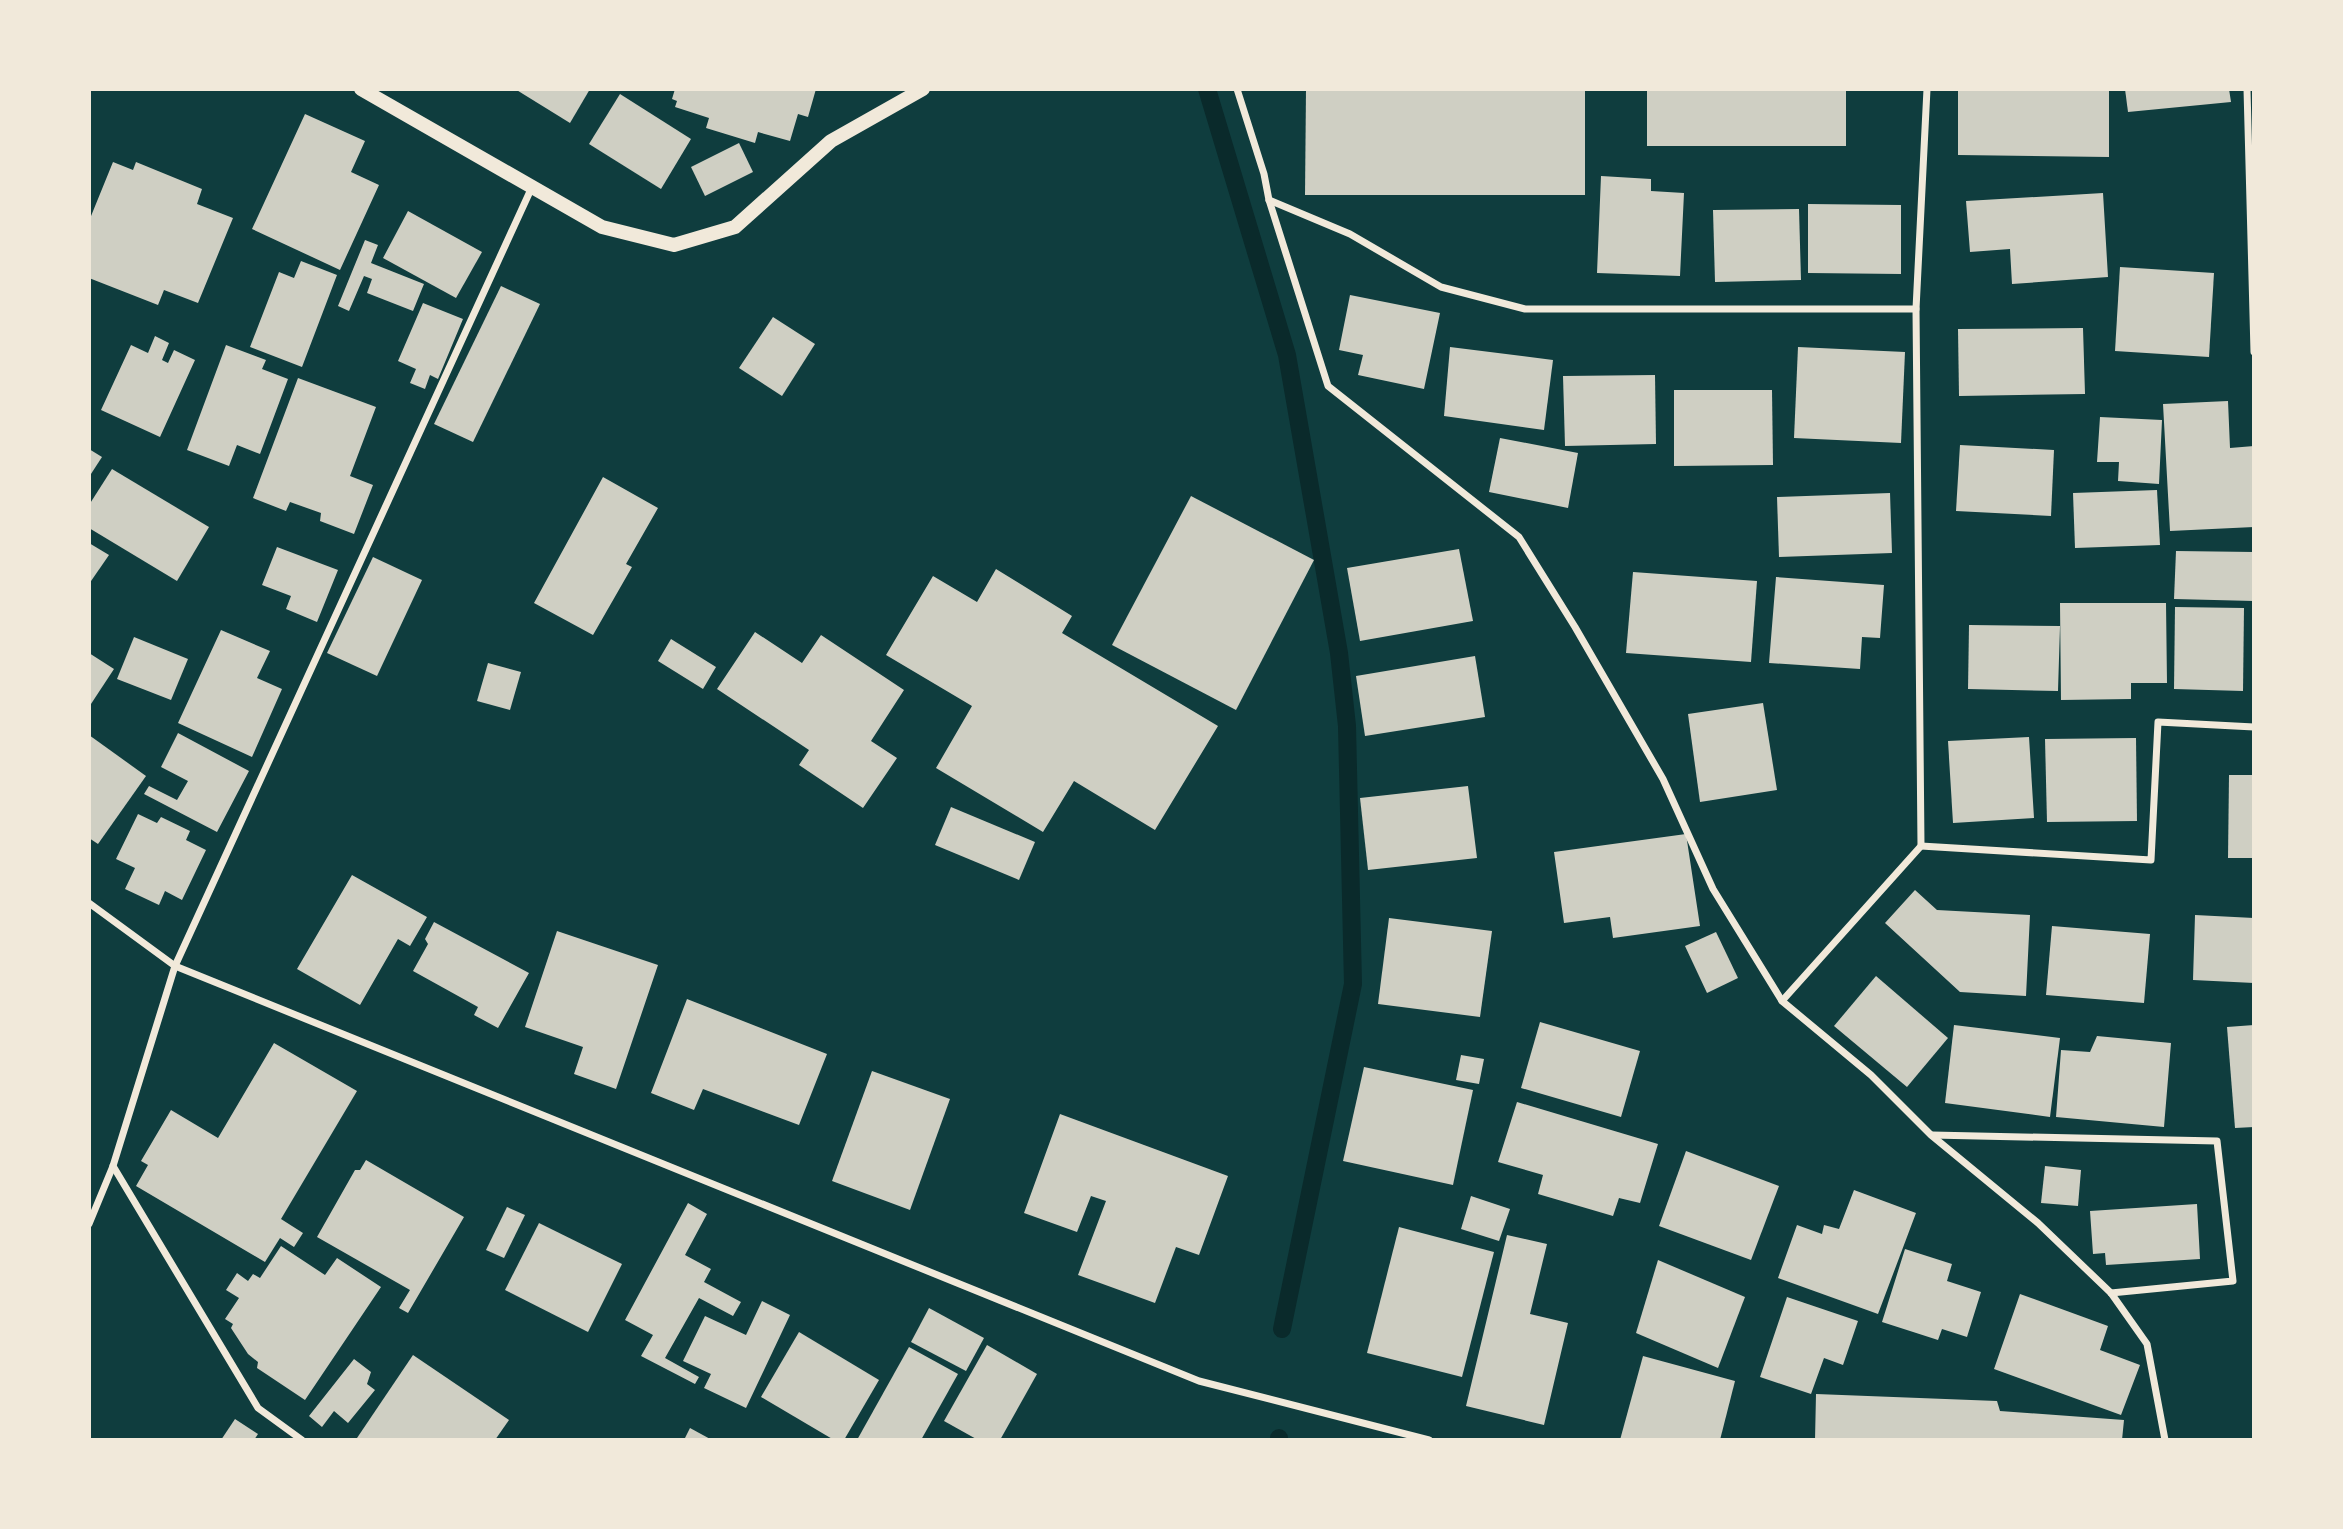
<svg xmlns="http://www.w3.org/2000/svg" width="2343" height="1529" font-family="'Archivo Narrow',sans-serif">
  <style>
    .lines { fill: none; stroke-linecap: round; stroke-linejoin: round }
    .stream { stroke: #0a2a2b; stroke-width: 18 }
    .building { fill: #cfcfc3 }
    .minor { stroke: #f1e9da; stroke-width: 7 }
    .secondary { stroke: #f1e9da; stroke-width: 14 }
  </style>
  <rect width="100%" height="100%" fill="#0f3d3e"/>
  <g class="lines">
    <g class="stream">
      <path d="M1207 89 1287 355 1339 653 1347 726 1353 984 1282 1329"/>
      <path d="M1279 1440V1438"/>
    </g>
  </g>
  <g class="building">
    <path d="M515 89H590L570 123Z"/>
    <path d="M675 89H816L808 117 798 114 790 141 758 132 755 143 706 128 709 118 675 107 677 101 672 99Z"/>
    <path d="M1306 89H1585V195H1305Z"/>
    <rect x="1647" y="89" width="199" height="57"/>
    <path d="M1958 89H2109V157L1958 155Z"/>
    <path d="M2125 89H2229L2231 102 2128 112Z"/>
    <path d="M620 94 691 139 661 189 589 144Z"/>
    <path d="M305 114 365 141 351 172 379 185 340 270 252 229Z"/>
    <path d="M739 143 753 172 705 196 691 167Z"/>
    <path d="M113 162 133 170 136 162 202 189 197 204 233 218 198 303 164 290 158 305 89 278V221Z"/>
    <path d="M1601 176 1651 179V191L1684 193 1680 276 1597 273Z"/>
    <path d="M2103 193 2108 277 2012 284 2010 249 1970 252 1966 201Z"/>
    <path d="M1808 204 1901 205V274L1808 273Z"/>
    <path d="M1799 209 1801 280 1715 282 1713 210Z"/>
    <path d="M408 211 482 252 456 298 383 258Z"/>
    <path d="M365 240 378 245 371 263 424 284 413 311 367 293 372 279 364 276 349 311 338 306Z"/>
    <path d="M301 261 337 275 302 367 250 347 279 272 294 278Z"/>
    <path d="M2120 267 2214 273 2209 357 2115 351Z"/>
    <path d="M501 286 540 304 473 442 434 424Z"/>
    <path d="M1350 295 1440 313 1424 389 1358 375 1363 355 1339 350Z"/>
    <path d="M423 303 463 319 438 379 430 375 425 389 410 383 416 369 398 361Z"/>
    <path d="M773 317 815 344 782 396 739 368Z"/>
    <path d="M2083 328 2085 394 1959 396 1958 329Z"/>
    <path d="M155 336 169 343 162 360 168 363 174 350 195 360 160 437 101 410 131 345 148 353Z"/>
    <path d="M226 345 266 360 262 369 288 379 260 454 237 445 229 466 187 450Z"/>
    <path d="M1450 347 1553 360 1544 430 1444 416Z"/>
    <path d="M1798 347 1905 352 1901 443 1794 438Z"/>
    <path d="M1655 375 1656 444 1565 446 1563 376Z"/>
    <path d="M298 378 376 407 350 476 373 485 354 534 320 521 321 513 290 502 286 511 253 498Z"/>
    <path d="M1674 390H1772L1773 465 1674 466Z"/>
    <path d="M2228 401 2230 448 2254 446V527L2170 531 2163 404Z"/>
    <path d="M2100 417 2162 420 2159 484 2118 481 2119 462H2097Z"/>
    <path d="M1500 438 1578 453 1568 508 1489 492Z"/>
    <path d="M1960 445 2054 450 2051 516 1956 511Z"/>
    <path d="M89 449 102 457 89 477Z"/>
    <path d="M112 469 209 527 177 581 89 528V505Z"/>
    <path d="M603 477 658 508 626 564 632 567 593 635 534 603Z"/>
    <path d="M2157 490 2160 545 2075 548 2073 493Z"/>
    <path d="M1890 493 1892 553 1779 557 1777 497Z"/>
    <path d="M1191 496 1314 560 1236 710 1112 645Z"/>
    <path d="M89 543 109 555 89 584Z"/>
    <path d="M277 547 338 570 317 622 286 609 291 596 262 585Z"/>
    <path d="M1459 549 1473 621 1360 641 1347 568Z"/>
    <path d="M2176 551 2254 552V601L2174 599Z"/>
    <path d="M373 557 422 580 377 676 327 653Z"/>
    <path d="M996 569 1072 616 1062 633 1218 726 1155 830 1074 781 1043 832 936 768 972 706 886 655 933 576 977 602Z"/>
    <path d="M1633 572 1757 581 1751 662 1626 653Z"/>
    <path d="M1776 577 1884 585 1880 638 1862 637 1860 669 1769 663Z"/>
    <path d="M2060 603H2166L2167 683H2131V699L2061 700Z"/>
    <path d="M2175 607 2244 608 2243 691 2174 689Z"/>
    <path d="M1969 625 2060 626 2058 691 1968 689Z"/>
    <path d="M221 630 270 651 257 678 282 689 252 757 178 723Z"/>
    <path d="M755 632 802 663 821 635 904 690 871 741 897 758 863 808 799 765 809 750 717 689Z"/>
    <path d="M134 637 188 659 171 700 117 679Z"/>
    <path d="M671 639 716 667 703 689 658 661Z"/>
    <path d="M89 653 114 669 89 707Z"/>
    <path d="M1475 656 1485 717 1365 736 1356 676Z"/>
    <path d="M488 663 521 672 510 710 477 701Z"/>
    <path d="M1763 703 1777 790 1700 802 1688 714Z"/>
    <path d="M178 733 249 771 217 832 144 794 149 786 177 800 188 781 161 767Z"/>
    <path d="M89 735 146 776 98 844 89 838Z"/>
    <path d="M2029 737 2034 818 1953 823 1948 741Z"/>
    <path d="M2136 738 2137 821 2047 822 2045 739Z"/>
    <path d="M2229 775H2254V858H2228Z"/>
    <path d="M1468 786 1477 858 1368 870 1360 798Z"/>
    <path d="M951 807 1035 842 1019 880 935 845Z"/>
    <path d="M138 814 157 823 161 817 190 831 186 840 206 850 182 900 165 891 159 905 125 889 135 868 116 859Z"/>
    <path d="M1686 834 1700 926 1613 938 1610 917 1564 923 1554 852Z"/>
    <path d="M352 875 427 917 410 946 398 939 360 1005 297 969Z"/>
    <path d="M1915 890 1937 910 2030 915 2026 996 1960 992 1885 923Z"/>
    <path d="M2195 915 2254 918V983L2193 980Z"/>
    <path d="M1389 918 1492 931 1480 1017 1378 1004Z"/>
    <path d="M434 922 529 973 498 1028 474 1015 478 1007 413 971 428 944 425 939Z"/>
    <path d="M2052 926 2150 934 2144 1003 2046 995Z"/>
    <path d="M557 931 658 965 616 1089 574 1074 583 1047 525 1027Z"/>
    <path d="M1716 932 1738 978 1707 993 1685 946Z"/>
    <path d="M1876 976 1948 1038 1907 1087 1834 1026Z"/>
    <path d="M687 999 827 1054 799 1125 703 1089 694 1110 651 1093Z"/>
    <path d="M1540 1022 1640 1051 1621 1117 1521 1088Z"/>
    <path d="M1954 1025 2060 1038 2050 1117 1945 1103Z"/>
    <path d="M2254 1025V1127L2235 1128 2227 1027Z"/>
    <path d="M2097 1036 2171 1043 2164 1127 2056 1117 2061 1050 2090 1052Z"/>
    <path d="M274 1043 357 1091 281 1219 303 1233 294 1247 280 1238 265 1262 136 1186 148 1165 141 1161 171 1110 218 1138Z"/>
    <path d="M1461 1055 1484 1059 1479 1084 1456 1080Z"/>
    <path d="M1364 1067 1473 1090 1453 1185 1343 1161Z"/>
    <path d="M872 1071 950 1099 910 1210 832 1181Z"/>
    <path d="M1517 1102 1658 1144 1640 1203 1619 1198 1613 1216 1538 1194 1543 1175 1498 1162Z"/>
    <path d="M1060 1114 1228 1176 1199 1255 1176 1247 1155 1303 1078 1275 1106 1201 1091 1196 1077 1232 1024 1213Z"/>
    <path d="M1686 1151 1779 1186 1751 1260 1659 1226Z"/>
    <path d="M366 1160 464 1217 408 1313 399 1308 410 1290 317 1237 355 1170H360Z"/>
    <path d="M2045 1166 2081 1170 2078 1206 2041 1203Z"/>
    <path d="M1854 1190 1916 1213 1878 1314 1778 1278 1797 1225 1822 1234 1824 1225 1839 1229Z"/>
    <path d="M1471 1196 1510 1209 1499 1241 1461 1229Z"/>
    <path d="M688 1203 707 1214 685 1255 711 1269 704 1282 741 1302 733 1316 699 1298 665 1358 699 1377 695 1384 641 1356 653 1335 625 1320Z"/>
    <path d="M2197 1204 2200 1259 2106 1265 2105 1253 2093 1254 2090 1211Z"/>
    <path d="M507 1207 525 1215 504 1258 486 1250Z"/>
    <path d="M539 1223 622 1264 588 1332 505 1290Z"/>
    <path d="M1399 1227 1494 1252 1462 1377 1367 1353Z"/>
    <path d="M1507 1235 1547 1244 1530 1314 1568 1323 1544 1425 1466 1406Z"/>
    <path d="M281 1246 325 1275 337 1258 381 1287 305 1400 257 1368 258 1362 248 1354 231 1328 233 1324 225 1319 239 1298 226 1290 237 1273 248 1281 253 1274 260 1278Z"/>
    <path d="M1905 1249 1952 1264 1947 1281 1981 1292 1967 1337 1942 1329 1938 1340 1882 1322Z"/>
    <path d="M1658 1260 1745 1297 1718 1368 1636 1333Z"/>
    <path d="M2020 1294 2108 1326 2100 1350 2140 1365 2121 1415 1994 1369Z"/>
    <path d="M1787 1297 1858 1321 1843 1365 1824 1358 1811 1394 1760 1377Z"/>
    <path d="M762 1301 790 1315 746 1408 704 1388 711 1374 683 1361 705 1316 746 1335Z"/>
    <path d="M929 1308 984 1338 966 1371 911 1342Z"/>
    <path d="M799 1332 879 1380 844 1440H834L761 1397Z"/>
    <path d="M987 1345 1037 1374 1000 1440H978L944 1421Z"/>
    <path d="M909 1347 958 1374 921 1440H857Z"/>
    <path d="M413 1355 509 1420 495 1440 357 1438Z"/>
    <path d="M1643 1356 1735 1381 1720 1440H1620Z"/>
    <path d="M354 1359 371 1372 367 1384 375 1390 348 1423 334 1411 322 1427 309 1416Z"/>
    <path d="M1816 1394 1997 1401 2000 1411 2124 1420 2122 1440H1815Z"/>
    <path d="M235 1419 258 1434 254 1440H221Z"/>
    <path d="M690 1428 712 1440H684Z"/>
  </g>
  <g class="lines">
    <g class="minor">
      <path d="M1237 89 1264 174 1269 200 1328 386 1519 537 1575 627 1663 779 1713 889 1782 1001 1871 1075 1931 1135 2038 1223 2111 1293 2147 1344 2165 1440"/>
      <path d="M2247 89 2254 352"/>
      <path d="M1269 200 1350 234 1441 287 1525 309H1916"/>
      <path d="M1921 846 2151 860 2158 722 2254 727"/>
      <path d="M89 903 175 966 1199 1381 1429 1440"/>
      <path d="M1782 1001 1921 846 1916 309 1927 89"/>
      <path d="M1932 1135 2217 1141 2233 1281 2111 1293"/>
      <path d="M113 1166 258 1408 302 1440"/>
      <path d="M89 1224 113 1166 175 966 532 187"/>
    </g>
    <path class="secondary" d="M361 89 602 227 674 245 735 227 831 141 923 89"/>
  </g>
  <rect width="2343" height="1529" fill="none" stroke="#f1e9da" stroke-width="182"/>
</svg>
